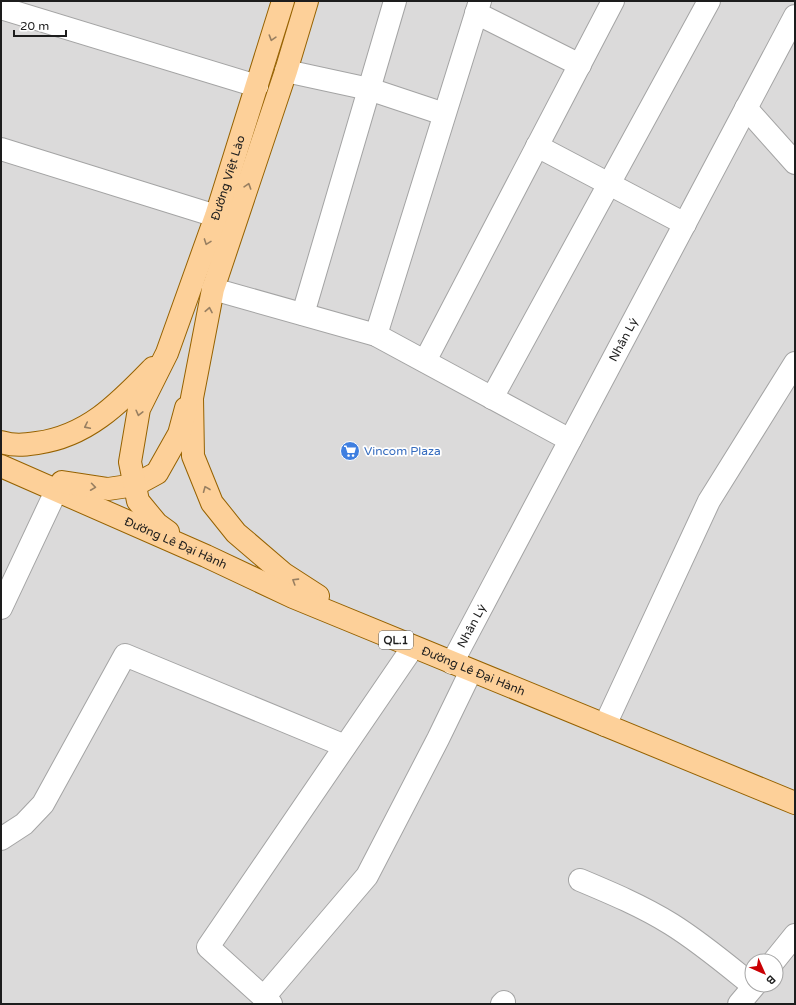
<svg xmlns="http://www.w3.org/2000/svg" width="796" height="1005" font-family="'Varela Round',sans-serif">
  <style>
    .residential { fill: #dbdada; fill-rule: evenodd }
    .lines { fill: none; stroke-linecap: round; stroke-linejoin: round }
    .minor-casing { stroke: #a4a4a4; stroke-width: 24 }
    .major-casing { stroke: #966200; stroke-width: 24 }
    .minor { stroke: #fff; stroke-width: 22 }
    .major { stroke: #fdd099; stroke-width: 22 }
    .oneway { stroke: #987f61 }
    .labels { text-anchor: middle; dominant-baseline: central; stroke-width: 3.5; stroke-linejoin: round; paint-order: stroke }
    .shield { fill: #fff; stroke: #616161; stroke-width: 1 }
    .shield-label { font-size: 11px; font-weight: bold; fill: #1d1d1d }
    .street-label { font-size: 12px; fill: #1d1d1d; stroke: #fff }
    .shop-label { font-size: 12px; fill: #366cbe; stroke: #fff; text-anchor: start }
  </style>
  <rect width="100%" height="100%" fill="#efeae3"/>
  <path class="residential" d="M1 1H795V1004H1ZM752 961H776V985H752Z"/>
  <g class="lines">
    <g class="minor-casing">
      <g id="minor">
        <path d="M1 8 257 86"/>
        <path d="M476 13 580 65"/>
        <path d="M286 71 369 89 444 114"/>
        <path d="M746 108 795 163"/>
        <path d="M537 146 685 224"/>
        <path d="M1 149 216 216"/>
        <path d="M213 289 376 335 570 440"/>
        <path d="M303 314 395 1"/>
        <path d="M376 335 480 1"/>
        <path d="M425 361 613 1"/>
        <path d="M492 398 709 1"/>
        <path d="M1 608 57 489"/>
        <path id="s1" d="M452 663 795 16"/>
        <path d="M605 725 709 501 795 363"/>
        <path d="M1 839 24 824 43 804 125 655 345 746"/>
        <path d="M580 880C611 893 642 906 671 924 700 942 726 964 752 985"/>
        <path d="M774 961 795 935"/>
        <path d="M264 997 367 876 438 739 471 671"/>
        <path d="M271 1004 208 947 413 647"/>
        <path d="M502 1004 504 1002"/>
        <path d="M739 1004 755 985"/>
      </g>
    </g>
    <g class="major-casing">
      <g id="major">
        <path d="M307 1 286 71 213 289 192 398 193 456 212 503 236 533 284 574 318 596"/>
        <path d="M1 442C15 446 23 445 37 443 88 436 119 403 153 368"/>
        <path id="s2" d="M1 466 206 556 293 597 795 803"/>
        <path d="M62 482 108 489 135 485 157 473 179 434 186 408"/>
        <path id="s3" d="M168 532 157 524 138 501 130 462 139 409 167 353 216 216 283 1"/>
      </g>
    </g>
    <use href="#minor" class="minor"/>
    <use href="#major" class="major"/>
  </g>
  <defs><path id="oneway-chevron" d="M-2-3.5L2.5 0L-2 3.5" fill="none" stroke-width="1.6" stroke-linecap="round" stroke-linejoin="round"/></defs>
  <g class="oneway">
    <use href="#oneway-chevron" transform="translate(272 38) rotate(107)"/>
    <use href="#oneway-chevron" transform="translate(248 186) rotate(-72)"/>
    <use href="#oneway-chevron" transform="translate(207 242) rotate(110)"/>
    <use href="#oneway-chevron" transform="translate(209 310) rotate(-79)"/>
    <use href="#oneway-chevron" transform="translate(139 413) rotate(104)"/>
    <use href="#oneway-chevron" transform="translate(87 426) rotate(154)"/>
    <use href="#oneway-chevron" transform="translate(93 487) rotate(8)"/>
    <use href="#oneway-chevron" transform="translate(206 489) rotate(-112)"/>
    <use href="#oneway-chevron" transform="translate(295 581) rotate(-148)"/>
  </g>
  <defs>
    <g id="supermarket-disc" transform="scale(1)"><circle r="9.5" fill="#3f7fe0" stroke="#fff"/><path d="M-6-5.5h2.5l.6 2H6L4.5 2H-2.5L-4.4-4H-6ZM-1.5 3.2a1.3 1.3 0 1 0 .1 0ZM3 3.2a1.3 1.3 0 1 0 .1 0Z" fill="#fff"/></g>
  </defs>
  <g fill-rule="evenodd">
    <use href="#supermarket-disc" x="350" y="451"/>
  </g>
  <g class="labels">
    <rect class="shield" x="379" y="631" width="34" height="18" rx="3"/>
    <g class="shield-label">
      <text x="396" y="640">QL.1</text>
    </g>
    <g class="street-label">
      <text stroke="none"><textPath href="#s3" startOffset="385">Đường Việt Lào</textPath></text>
      <text stroke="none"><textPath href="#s1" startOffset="366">Nhân Lý</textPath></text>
      <text stroke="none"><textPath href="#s2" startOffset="191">Đường Lê Đại Hành</textPath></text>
      <text stroke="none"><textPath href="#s1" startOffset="42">Nhân Lý</textPath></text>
      <text stroke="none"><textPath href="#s2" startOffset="515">Đường Lê Đại Hành</textPath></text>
    </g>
    <g class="shop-label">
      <text x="364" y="451">Vincom Plaza</text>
    </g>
  </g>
  <rect width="796" height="1005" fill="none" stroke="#1d1d1d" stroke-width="4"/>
  <g transform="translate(764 973) rotate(135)"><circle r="19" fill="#ffffff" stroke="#a5a5a5"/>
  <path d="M0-3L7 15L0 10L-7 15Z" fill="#ca0004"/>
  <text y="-6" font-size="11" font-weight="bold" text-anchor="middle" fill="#1d1d1d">B</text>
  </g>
  <path d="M14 30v6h52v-6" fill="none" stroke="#1d1d1d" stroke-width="2"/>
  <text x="20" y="30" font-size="12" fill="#1d1d1d" stroke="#ffffff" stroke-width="3" paint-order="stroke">20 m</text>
</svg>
